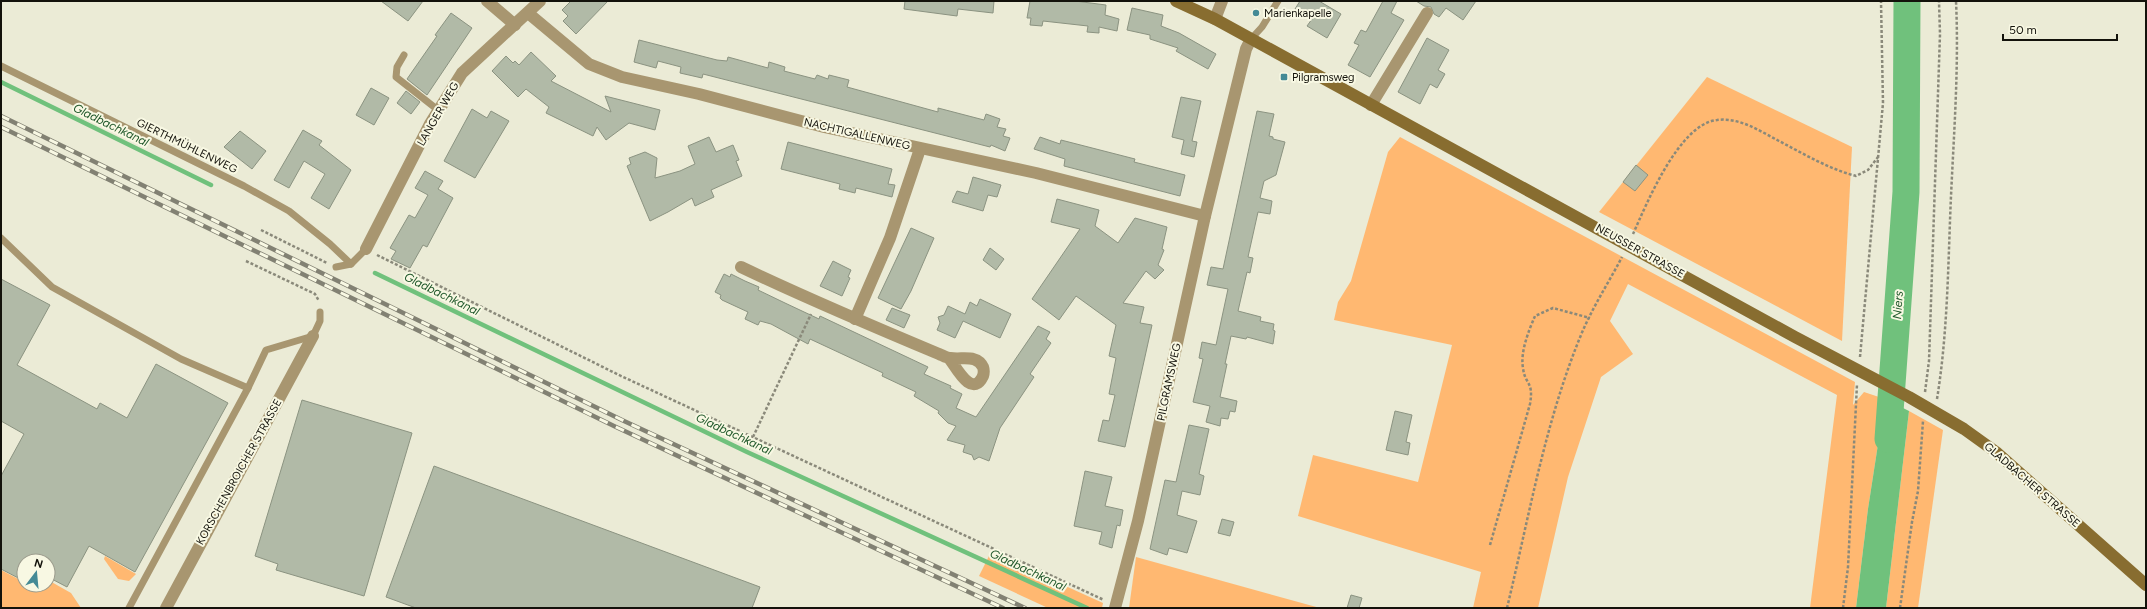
<svg xmlns="http://www.w3.org/2000/svg" width="2147" height="609" font-family="Figtree,sans-serif">
  <style>
    .green { fill: #ffb871 }
    .water { fill: #70c17c }
    .lines { fill: none; stroke-linecap: round; stroke-linejoin: round }
    .stream { stroke: #70c17c; stroke-width: 4.5 }
    .river { stroke: #70c17c; stroke-width: 27 }
    .building { fill: #b1baa7; stroke: #8b9381 }
    .path { stroke: #8a897a; stroke-width: 2.5; stroke-dasharray: 3 2; stroke-linecap: butt }
    .lane { stroke: #a89670; stroke-width: 7 }
    .street { stroke: #a89670; stroke-width: 12 }
    .secondary { stroke: #886d30; stroke-width: 12 }
    .rail-casing { stroke: #828173; stroke-width: 4.5 }
    .rail { stroke: #f8f8e3; stroke-width: 3; stroke-dasharray: 9; stroke-linecap: butt }
    .poi-dot { fill: #448a95; stroke: #f8f8e3; stroke-width: 1.5 }
    .labels { text-anchor: middle; dominant-baseline: central; stroke-width: 4; stroke-linejoin: round; paint-order: stroke }
    .poi-label { font-size: 11px; fill: #13120b; stroke: #f8f8e3; text-anchor: start }
    .street-label { font-size: 11px; fill: #13120b; stroke: #f8f8e3 }
    .water-label { font-size: 12px; font-style: italic; fill: #1f572a; stroke: #f8f8e3 }
  </style>
  <rect width="100%" height="100%" fill="#ebebd6"/>
  <g class="green">
    <path d="M1707 77 1852 147 1842 341 1599 212Z"/>
    <path d="M1400 137 1855 382 1853 405 1864 392 1885 399 1868 509 1856 608H1810L1837 395 1628 284 1610 321 1633 354 1601 377 1568 477 1538 608H1473L1481 572 1298 516 1313 455 1418 482 1452 345 1334 320 1338 302 1351 281 1388 152Z"/>
    <path d="M1909 411 1943 430 1918 608H1886Z"/>
    <path d="M991 552 1103 603 1102 608H1048L979 576Z"/>
    <path d="M105 556 136 574 129 581 118 579 104 559Z"/>
    <path d="M1136 557 1320 608H1129Z"/>
    <path d="M1 570 24 582V585H29L38 590 41 585H48V580L71 593 81 608H1Z"/>
  </g>
  <path class="water" d="M1885 399 1909 411 1886 608H1856L1868 509Z"/>
  <g class="lines">
    <g class="stream">
      <path d="M1 82 211 185"/>
      <path d="M375 273 747 452 1087 608"/>
    </g>
    <path class="river" d="M1888 439 1906 192 1907 1"/>
  </g>
  <g class="building">
    <path d="M381 1H423L408 21Z"/>
    <path d="M571 1H608L576 34 563 21 568 16 562 10Z"/>
    <path d="M905 1H994L993 13 958 9 957 16 904 9Z"/>
    <path d="M1030 1H1075L1106 5 1105 15 1119 19 1117 31 1099 27V33L1087 32 1088 26 1043 21 1042 26 1030 25 1031 18H1027Z"/>
    <path d="M1300 1H1319L1341 14 1327 38 1307 26 1312 19 1295 9Z"/>
    <path d="M1383 1H1397L1391 13 1404 20 1370 77 1348 65 1359 45 1354 43 1361 30 1366 32Z"/>
    <path d="M1416 1H1476L1463 20 1446 8 1439 17 1434 14 1431 7 1424 6Z"/>
    <path d="M1132 8 1163 15 1161 26 1179 33 1216 54 1208 69 1176 51 1178 48 1150 39V35L1127 30Z"/>
    <path d="M451 13 472 28 427 95 407 79 437 36 435 35Z"/>
    <path d="M1427 38 1449 50 1438 70 1445 74 1437 88 1430 84 1420 104 1398 92Z"/>
    <path d="M639 40 717 60 727 61 728 57 768 68 769 62 785 67 784 71 815 79 817 75 828 79 829 75 849 80 847 87 938 112V108L984 120 986 114 1000 119 997 127 1006 129 1003 136 1010 138 1005 151 991 145 990 147 703 74 702 78 680 73 681 67 658 61 656 68 634 62Z"/>
    <path d="M531 52 556 76 551 81 611 112 605 96 660 110 655 130 629 123 606 140 597 127 593 136 546 113 549 107 526 89 518 97 492 71 506 56 513 63 515 61 519 65Z"/>
    <path d="M371 88 389 98 374 125 356 115Z"/>
    <path d="M406 91 420 102 411 114 397 103Z"/>
    <path d="M1181 97 1201 101 1192 141 1197 142 1194 157 1181 154 1184 140 1172 137Z"/>
    <path d="M472 109 487 118 491 111 509 121 475 178 444 161Z"/>
    <path d="M1257 111 1274 114 1269 136 1273 137V139L1285 142 1276 175 1264 181 1260 198 1272 201 1270 214 1258 212 1248 257 1253 258 1250 273 1247 272 1238 311 1261 317 1260 321 1274 324 1273 330 1275 331 1273 344 1247 337 1246 339 1231 336 1225 364H1227L1220 397 1237 401 1235 412 1230 411 1228 419 1221 418 1220 426 1206 422 1210 406 1193 402 1203 359 1199 358 1202 342 1216 345 1228 289 1207 285 1211 267 1223 269Z"/>
    <path d="M303 130 322 141 319 145 351 170 329 209 311 198 325 174 304 161 289 188 274 180Z"/>
    <path d="M240 131 266 151 252 169 224 147Z"/>
    <path d="M709 137 716 152 733 145 739 160 736 161 742 176 711 190 714 197 695 206 692 198 668 212 650 221 627 166 631 164 629 158 645 152 657 158 655 178 680 171 695 164 688 146Z"/>
    <path d="M1040 137 1060 144 1061 140 1135 159 1134 162 1185 175 1180 196 1064 166 1065 159 1034 149Z"/>
    <path d="M788 142 892 169 888 184 895 185 892 197 856 188 855 193 839 189 840 184 781 169Z"/>
    <path d="M1636 165 1648 175 1635 191 1623 182Z"/>
    <path d="M425 171 443 181 438 189 453 198 427 247 423 245 410 268 391 259 396 251 390 248 409 215 415 218 428 195 415 188Z"/>
    <path d="M973 177 1001 185 997 197 988 195 983 211 952 202 957 191 968 194Z"/>
    <path d="M1057 199 1099 210 1095 226 1118 243 1135 218 1167 227 1162 249 1164 250 1158 265 1164 270 1155 279 1146 271 1123 303 1144 307 1140 323 1152 325 1125 447 1098 441 1103 420 1109 421 1115 395 1109 394 1116 358 1109 356 1116 325 1076 296 1059 320 1032 299 1080 229 1051 222Z"/>
    <path d="M911 228 934 238 911 291 901 309 878 298Z"/>
    <path d="M990 248 1004 259 996 270 983 260Z"/>
    <path d="M833 261 851 270 848 277 850 278 842 296 820 286Z"/>
    <path d="M724 274 730 277 731 274 745 281 759 287 758 290 785 303 819 319 820 316 928 367 924 374 951 386 950 388 962 394 956 408 976 417 1038 326 1050 332 1046 339 1051 343 1030 374 1034 377 1000 428 989 461 979 457 974 460 972 455 963 452 965 445 947 440 956 426 948 423 938 413 939 411 914 396 916 392 882 376 883 373 810 339 808 344 771 324 760 321 758 325 745 319 748 312 722 300 720 298 721 295 715 292Z"/>
    <path d="M1 279 50 305 17 365 97 409 100 403 127 418 156 364 228 403 135 572 89 546 67 587 48 577V561H24V581L1 569V476L24 434 1 421Z"/>
    <path d="M980 299 1011 314 1000 338 963 321 955 338 937 330 940 323 938 317 944 315 948 306 965 314 970 302 977 306Z"/>
    <path d="M892 308 910 315 904 328 886 320Z"/>
    <path d="M302 400 412 433 364 596 276 570 278 564 255 556Z"/>
    <path d="M1395 411 1412 415 1406 442 1410 443 1408 455 1386 450Z"/>
    <path d="M1189 425 1209 429 1199 474 1204 476 1200 495 1182 491 1177 515 1197 521 1187 553 1169 548 1167 555 1150 549 1165 480 1176 482Z"/>
    <path d="M434 466 760 587 752 608H416L386 597Z"/>
    <path d="M1085 471 1112 477 1105 506 1123 510 1120 526 1117 525 1112 548 1099 544 1102 532 1074 526Z"/>
    <path d="M1222 519 1234 522 1230 536 1218 533Z"/>
    <path d="M1351 595 1362 598 1359 608H1347Z"/>
  </g>
  <g class="lines">
    <g class="path">
      <path d="M261 230 327 263"/>
      <path d="M1633 234C1647 203 1679 124 1717 120 1739 117 1760 131 1779 141 1804 154 1829 169 1856 176L1868 170 1878 157"/>
      <path d="M377 255 621 376 1104 600"/>
      <path d="M246 261 315 294 319 301"/>
      <path d="M1860 357 1883 103 1881 1"/>
      <path d="M1925 392 1929 361 1940 34 1939 1"/>
      <path d="M1937 399C1948 331 1948 263 1951 196 1954 131 1959 66 1956 1"/>
      <path d="M753 437 811 314"/>
      <path d="M1490 545 1530 404C1534 381 1525 385 1523 368 1520 352 1529 330 1535 316L1553 308 1590 318"/>
      <path d="M1507 608C1529 517 1545 422 1581 335 1592 308 1609 282 1622 257"/>
      <path d="M1843 608 1848 567 1857 384"/>
      <path d="M1900 608 1912 522 1918 491 1923 421"/>
    </g>
    <g class="lane">
      <path d="M1251 39 1262 27 1278 1"/>
      <path d="M404 55 397 67 396 77 438 110"/>
      <path d="M1 66 244 186 289 211 330 244 351 264"/>
      <path d="M1 238 52 287 181 359 248 388 129 608"/>
      <path d="M336 267 351 264 366 249"/>
      <path d="M248 388 266 350 313 336 320 321V312"/>
    </g>
    <g class="street">
      <path d="M487 1 515 25"/>
      <path d="M528 13 589 64 622 77 699 94 824 127 1036 173 1205 216"/>
      <path d="M1215 19 1222 1"/>
      <path d="M1371 105 1427 13"/>
      <path d="M366 249 430 124 462 73 540 1"/>
      <path d="M741 267C806 298 872 326 939 354 942 355 946 358 950 358 962 360 977 354 983 367 984 370 984 373 983 376 972 400 955 365 949 358"/>
      <path d="M855 319 890 238 920 149"/>
      <path d="M166 608 313 336"/>
      <path d="M1115 608 1138 521 1205 216 1246 49 1251 39"/>
    </g>
    <path class="secondary" d="M1176 1 1215 19 1795 337 1909 397 1964 429 1996 452 2146 585"/>
    <g class="rail-casing">
      <g id="rail">
        <path d="M1 116 624 421 1025 608"/>
        <path d="M1 127 616 427 1003 608"/>
      </g>
    </g>
    <use href="#rail" class="rail"/>
  </g>
  <g class="poi-dot">
    <circle cx="1256" cy="13" r="4"/>
    <rect x="1280" y="73" width="8" height="8" rx="2"/>
  </g>
  <g class="labels">
    <g class="poi-label">
      <text x="1264" y="13">Marienkapelle</text>
      <text x="1292" y="77">Pilgramsweg</text>
    </g>
    <g class="street-label">
      <text transform="translate(438 114) rotate(-60)">LANGER WEG</text>
      <text transform="translate(857 134) rotate(13)">NACHTIGALLENWEG</text>
      <text transform="translate(187 146) rotate(26)">GIERTHMÜHLENWEG</text>
      <text transform="translate(1640 251) rotate(29)">NEUSSER STRASSE</text>
      <text transform="translate(1169 382) rotate(-78)">PILGRAMSWEG</text>
      <text transform="translate(239 472) rotate(-61)">KORSCHENBROICHER STRASSE</text>
      <text transform="translate(2032 485) rotate(41)">GLADBACHER STRASSE</text>
    </g>
    <g class="water-label">
      <text transform="translate(111 125) rotate(26)">Gladbachkanal</text>
      <text transform="translate(442 294) rotate(26)">Gladbachkanal</text>
      <text transform="translate(1898 305) rotate(-86)">Niers</text>
      <text transform="translate(734 434) rotate(25)">Gladbachkanal</text>
      <text transform="translate(1028 570) rotate(25)">Gladbachkanal</text>
    </g>
  </g>
  <rect width="2147" height="609" fill="none" stroke="#13120b" stroke-width="4"/>
  <g transform="translate(36 573) rotate(16)"><circle r="19" fill="#f8f8e3" stroke="#9c9c8d"/>
  <path d="M0-3L7 15L0 10L-7 15Z" fill="#448a95"/>
  <text y="-6" font-size="11" font-weight="bold" text-anchor="middle" fill="#13120b">N</text>
  </g>
  <path d="M2003 34v6h114v-6" fill="none" stroke="#13120b" stroke-width="2"/>
  <text x="2009" y="34" font-size="12" fill="#13120b" stroke="#f8f8e3" stroke-width="3" paint-order="stroke">50 m</text>
</svg>
